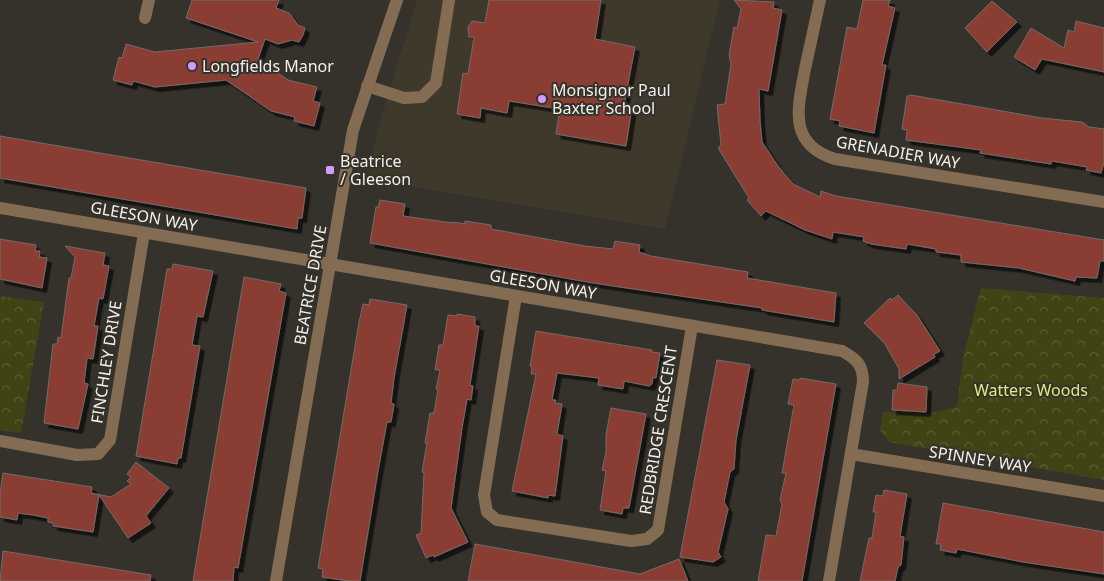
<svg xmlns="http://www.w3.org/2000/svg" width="1104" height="581" font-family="'Noto Sans',sans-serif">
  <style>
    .built { fill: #3f392c }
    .forest { fill: url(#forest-crowns) }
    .building { fill: #8a3e33; stroke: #746a69; filter: url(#shadow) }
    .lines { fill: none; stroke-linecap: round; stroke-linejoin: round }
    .minor { stroke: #846c53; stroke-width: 12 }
    .poi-dot { fill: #d29cfd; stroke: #35322c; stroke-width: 2 }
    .labels { text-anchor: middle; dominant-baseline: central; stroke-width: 4; stroke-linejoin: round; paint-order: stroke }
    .poi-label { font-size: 16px; fill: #f2f0eb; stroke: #35322c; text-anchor: start }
    .street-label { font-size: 16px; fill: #f2f0eb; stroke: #35322c }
    .park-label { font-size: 16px; fill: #e2e979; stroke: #35322c }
  </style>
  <defs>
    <pattern id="forest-crowns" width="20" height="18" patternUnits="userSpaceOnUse" patternTransform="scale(1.25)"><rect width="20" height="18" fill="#404313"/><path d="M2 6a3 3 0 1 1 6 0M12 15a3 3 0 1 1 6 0" fill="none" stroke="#5c5e36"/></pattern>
    <filter id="shadow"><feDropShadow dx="4.5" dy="4.5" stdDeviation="0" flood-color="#0009"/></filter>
  </defs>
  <rect width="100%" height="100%" fill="#35322c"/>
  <path class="built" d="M417 0H720L665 229 367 179 379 125Z"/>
  <g class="forest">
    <path d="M981 288 1104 298V480L889 442 880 430 883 412 927 414 957 407 963 358Z"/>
    <path d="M0 296 44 302 21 433 0 430Z"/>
  </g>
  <g class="building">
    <path d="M192 0H279L276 8 289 13 298 25 305 28 303 35 299 42 292 40 278 44 265 39 258 59 288 80 317 87 313 101 320 103 314 126 294 121 295 117 271 111 226 80 155 87 133 81 132 85 113 80 119 57 122 58 126 44 155 52 258 42 186 18Z"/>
    <path d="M489 0H601L595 39 635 47 624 105 632 107 626 146 556 134 560 109 509 101 507 113 481 108 480 118 457 114 463 73 468 74 474 37H469L468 27 472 21 485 23Z"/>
    <path d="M734 0 774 2 773 8 782 10 768 91 759 89 760 121 762 142 778 166 793 184 820 197 821 191 836 196 1104 240V261H1100L1097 278 1076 277 1075 281 1019 268 961 262V255L936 252V249L907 244 906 249 871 244 863 241 864 237 833 232 832 239 805 230 766 211 761 216 747 200 749 198 718 148 721 145 717 105 725 104 731 64 729 55 734 27 737 28 741 9Z"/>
    <path d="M863 0H890L888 6 895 8 882 65H886L874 133 839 126 840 121 830 119 847 27 857 29Z"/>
    <path d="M992 1 1017 22 987 52 965 28Z"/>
    <path d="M1076 21 1104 28V72L1042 59 1035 70 1014 57 1031 28 1064 48 1068 30 1074 32Z"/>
    <path d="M911 95 1042 118 1082 122 1089 127 1104 129V163L1101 173 1086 170 1087 167 1052 161 1051 164 980 153 981 150 906 140 907 130 902 129 907 96Z"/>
    <path d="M0 136 306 188 302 218H298L297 229 0 178Z"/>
    <path d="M380 200 405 204 403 216 453 223V222L465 224V221L491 225V229L585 246 613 249 615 241 640 245 639 252 651 256 748 272 747 278 836 293 834 322 762 310V308L593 283 370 243 376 207H378Z"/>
    <path d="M0 239 36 245 35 251H40L39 257 47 258 42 288 0 279Z"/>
    <path d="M65 246 105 253 103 265 109 266 103 299 99 298 94 326H98L93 359 87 358 84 383 88 384 78 429 44 423 53 344H57L58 337 61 338 69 278H71L75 257Z"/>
    <path d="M173 264 213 271 203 317 197 316 192 345 200 346 181 458H178L177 464 136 456 167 269H172Z"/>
    <path d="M244 277 281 284 279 291 286 293 238 568 234 567 233 581H193Z"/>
    <path d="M898 295 917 315 940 351 934 354 935 357 899 379V369L885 344 864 323 890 298 892 300Z"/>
    <path d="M370 299 407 305 394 378 391 403 394 404 391 422H387L378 471 360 581H349L322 577 323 569 318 568 359 322 363 304 369 305Z"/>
    <path d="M457 314 475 317V326H479L470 385 473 386 471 400 467 399 462 428 451 508 468 542 434 557 433 555 426 558 416 535 421 533 424 473 422 472 427 443H425L430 413H434L438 389H436L440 370H435L439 345H443L448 315 457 316Z"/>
    <path d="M536 331 652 350V352L660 353 656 378 653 377 652 384 649 386 624 381 623 389 598 385 599 378 557 373 552 400H556L555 403 562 404 557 434 563 436 555 496 548 495V498L512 491 536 374H531L532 367 530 366Z"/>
    <path d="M717 360 750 365 736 440 734 469 730 472 724 502 728 509 718 552 721 557 713 562 680 557Z"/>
    <path d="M800 378 836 384 802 581H758L766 535 776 536 782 504 780 500 786 473H782L794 405 788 404 793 379 800 380Z"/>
    <path d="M898 383 927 387 926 412 892 410 893 390H897Z"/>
    <path d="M611 408 646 414 629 508H623L622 514 600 510 606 471 602 470 606 452V435Z"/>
    <path d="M136 462 169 488 146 516 151 523 128 538 99 495 93 532 53 526V523L48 522V518L33 515 18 513 17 520 0 517V493L3 473 92 487 91 493 111 497 131 484 127 481 131 477 127 474Z"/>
    <path d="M884 490 907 494 900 536 904 537 901 565 898 567 895 581H860L869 538H872L876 512H873L876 495 883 496Z"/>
    <path d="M943 503 1104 532V574L1023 562 957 549 956 553 940 550 941 544H936Z"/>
    <path d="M475 544 640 574 679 559 688 581H468Z"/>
    <path d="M3 551 151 575 150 581H0Z"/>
  </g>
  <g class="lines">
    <g class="minor">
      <path d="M820 0C815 23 810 46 805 69 798 107 787 144 835 159L1104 202"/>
      <path d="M145 18 149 0"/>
      <path d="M367 86 404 98 422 97 436 83 449 0"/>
      <path d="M0 208 842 351C857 359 863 365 863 382L829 581"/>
      <path d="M516 296 484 495 487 512 497 520 631 541 647 539 658 530 692 326"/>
      <path d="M0 441 77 455 98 454 110 440 144 233"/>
      <path d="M851 454 1104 496"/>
      <path d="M276 581 353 130 397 0"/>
    </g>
  </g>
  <g class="poi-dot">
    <circle cx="192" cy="66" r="5"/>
    <circle cx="542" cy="99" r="5"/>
    <rect x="325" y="165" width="10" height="10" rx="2.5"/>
  </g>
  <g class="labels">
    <g class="poi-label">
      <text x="202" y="66">Longfields Manor</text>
      <text x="552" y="90">Monsignor Paul<tspan x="552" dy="18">Baxter School</tspan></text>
      <text x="340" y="161">Beatrice<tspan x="340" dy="18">/ Gleeson</tspan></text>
    </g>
    <g class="street-label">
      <text transform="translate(898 152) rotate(10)">GRENADIER WAY</text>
      <text transform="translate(144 216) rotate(10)">GLEESON WAY</text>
      <text transform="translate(543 284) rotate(10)">GLEESON WAY</text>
      <text transform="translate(310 285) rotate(-80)">BEATRICE DRIVE</text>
      <text transform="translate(106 362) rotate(-81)">FINCHLEY DRIVE</text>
      <text transform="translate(658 430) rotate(-81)">REDBRIDGE CRESCENT</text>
      <text transform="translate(980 459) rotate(9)">SPINNEY WAY</text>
    </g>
    <g class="park-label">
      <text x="1031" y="390">Watters Woods</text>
    </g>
  </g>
</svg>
